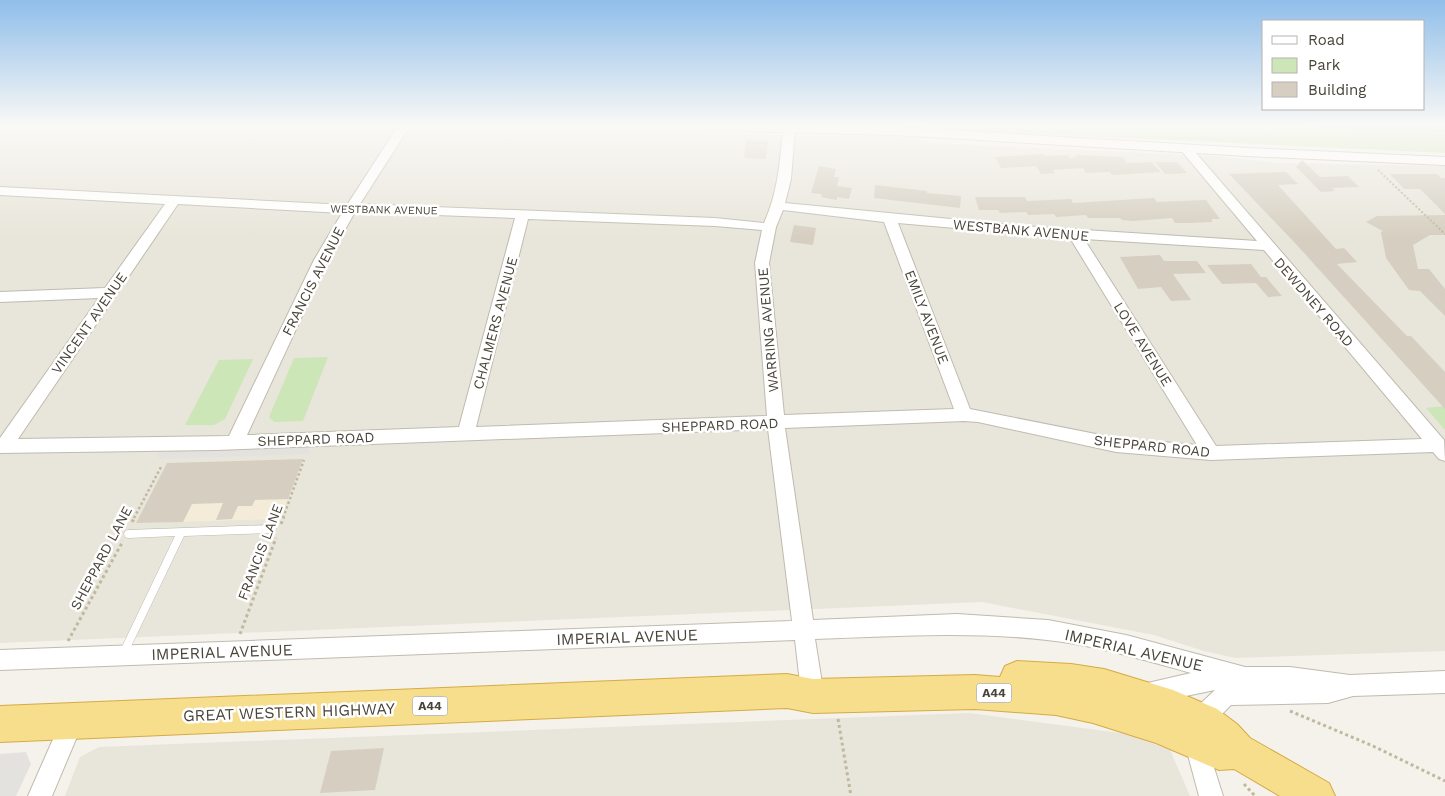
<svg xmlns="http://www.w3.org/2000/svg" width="1445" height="796" font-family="'Work Sans',sans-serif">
  <rect width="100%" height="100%" fill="#f5f2eb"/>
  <g fill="#e8e5da">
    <polygon points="0,126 523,126 763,135 908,137 930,143 1212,156 1279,163 1445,166 1445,651 1235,658 1204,651 1154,635 982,602 0,643"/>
    <polygon points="969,713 1128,734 1170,750 1190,796 65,796 80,757 99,747"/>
  </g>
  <polygon fill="#f4ebd8" points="301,464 280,519 136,523 164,469"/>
  <g fill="#cde6b7">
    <polygon points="874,126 1302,126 1445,129 1445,153"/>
    <polygon points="328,357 303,421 274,422 269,417 294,358"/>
    <polygon points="253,359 225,419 214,425 185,425 219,360"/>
    <polygon points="1445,406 1445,430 1426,408"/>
  </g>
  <g fill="#e4e2df">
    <polygon points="308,446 311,453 307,454 162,459 159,458 157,451"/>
    <polygon points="26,752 31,764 16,796 0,796 0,754"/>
  </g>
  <polygon fill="#accded" points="1268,126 1445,126 1445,132 1269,126"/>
  <g fill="#d6cfc1">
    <polygon points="746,140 768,141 766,159 744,158"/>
    <polygon points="1043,154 1044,156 1068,155 1071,159 1078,155 1123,157 1127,163 1152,162 1161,172 1112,175 1110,172 1086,173 1083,168 1053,170 1055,173 1041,174 1036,166 1001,168 995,157"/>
    <polygon points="1302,160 1320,177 1348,176 1359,187 1332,188 1335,191 1321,192 1296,167"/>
    <polygon points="1155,162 1177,162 1187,173 1165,174"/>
    <polygon points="819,166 836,169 834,177 839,177 837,186 852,188 849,199 837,197 837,200 821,197 822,194 811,193"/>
    <polygon points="1286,172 1298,184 1278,185 1336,249 1344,248 1357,262 1337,264 1407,336 1411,336 1445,372 1445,409 1295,243 1229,174"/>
    <polygon points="1390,174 1437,174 1441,178 1445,178 1445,214 1420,189 1404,189"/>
    <polygon points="875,185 927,191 927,193 961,196 960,208 874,198"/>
    <polygon points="975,197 1025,197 1027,201 1071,199 1073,203 1154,198 1157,202 1206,200 1220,219 1212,219 1212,222 1188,223 1175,223 1172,218 1133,221 1122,220 1120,218 1088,218 1086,215 1056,217 1054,214 1028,215 1026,212 1000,213 998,210 979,210"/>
    <polygon points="1445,215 1445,235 1430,235 1413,245 1418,269 1429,269 1445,289 1445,316 1420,291 1409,290 1386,258 1381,232 1383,231 1366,222 1377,216"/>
    <polygon points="794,225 816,228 813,245 790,242"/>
    <polygon points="1160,255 1164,261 1197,261 1206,273 1173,274 1191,300 1171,301 1161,287 1138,289 1120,257"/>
    <polygon points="1251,264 1261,277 1266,277 1282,296 1268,297 1256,283 1222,284 1207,265"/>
    <polygon points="303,459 288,499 255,500 252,506 238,506 232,519 216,520 223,503 192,504 183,522 136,523 167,463"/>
    <polygon points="384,748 375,790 320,793 331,751"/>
  </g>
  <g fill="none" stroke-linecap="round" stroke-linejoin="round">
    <g stroke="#c0bbae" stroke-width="1">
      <polygon id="service" points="272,525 275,526 276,529 275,532 272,533 184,536 126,657 123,659 120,657 118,654 120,651 175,536 128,538 125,537 124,534 125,531 128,530"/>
    </g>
    <g stroke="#c0bbae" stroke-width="2">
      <g id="minor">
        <path d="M398,126H410L360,204L715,218L764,223C778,192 780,162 783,129L790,126L795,129L791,179L785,203L1022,226L1257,241L1179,148L1181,145H1189L1444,440L1445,461L1439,459L1433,452L1211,460L1116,452L978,422L964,421L785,428L813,620L957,614L1048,620L1126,635L1245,667H1290L1350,675L1445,671V693L1353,696L1328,703L1231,705L1216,720L1212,730L1203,733L1223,796H1199L1184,740L1187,732L1196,729L1193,722L1199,705L1215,690L1147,704L1139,701L1136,693L1139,685L1191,673C1144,660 1095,645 1047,640C969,631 893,636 815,639L822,683L819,690L811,694L803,690L800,683L795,640L0,670V650L792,621L768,429L216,450L0,453V438L99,298L0,302V292L105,288L165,204L0,195V187L347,205ZM178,204L342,213L314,260L229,436L18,439ZM783,210L884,222L954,409L784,415L769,263L776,227ZM355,212L515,218L459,427L247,435L328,260ZM528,219L715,226L762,230L755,263L767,416L476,427ZM898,223L1070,238L1197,445L1116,438L970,409ZM1084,239L1264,250L1422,439L1216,446Z"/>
        <polygon points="73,709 81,712 84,720 52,796 28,796 65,712"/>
      </g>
    </g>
    <g stroke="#c0bbae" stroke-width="2">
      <polygon id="tertiary" points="700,126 895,127 1247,148 1445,157 1445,165 1247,156 895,135 707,130"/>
    </g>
    <g stroke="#d5ab45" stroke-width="2">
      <polygon id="trunk" points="1017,661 1071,664 1104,669 1173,690 1217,709 1237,724 1250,738 1329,783 1335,796 1280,796 1234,769 1219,770 1156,743 1093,723 1056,715 975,709 813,713 787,708 0,742 0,706 787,674 813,679 975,675 1000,677 1005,666"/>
    </g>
    <polyline stroke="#c1b8a0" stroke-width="2" stroke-dasharray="2 2" stroke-linecap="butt" points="1378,170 1445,234"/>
    <g stroke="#c1b8a0" stroke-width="2.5" stroke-dasharray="2.5 2.5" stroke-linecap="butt">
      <polyline points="134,518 161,467"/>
      <polyline points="283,518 304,460"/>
    </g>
    <g stroke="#c1b8a0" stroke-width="3" stroke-dasharray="3 3" stroke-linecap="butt">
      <polyline points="132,522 135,517"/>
      <polyline points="281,524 284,517"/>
      <polyline points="240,634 276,538"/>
      <polyline points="68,641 123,541"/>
      <polyline points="1290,711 1373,746 1445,781"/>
      <polyline points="838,719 851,796"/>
      <polyline points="1244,784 1255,796"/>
    </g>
    <use href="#service" fill="#fff" fill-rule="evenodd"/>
    <use href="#minor" fill="#fff" fill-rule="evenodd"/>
    <use href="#tertiary" fill="#fff" fill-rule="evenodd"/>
    <use href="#trunk" fill="#f6de8c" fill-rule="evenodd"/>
  </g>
  <linearGradient id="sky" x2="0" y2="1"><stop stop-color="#90beea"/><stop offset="0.53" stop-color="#faf9f6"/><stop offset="1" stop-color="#faf9f6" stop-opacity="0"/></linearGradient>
  <rect width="1445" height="237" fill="url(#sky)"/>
  <g text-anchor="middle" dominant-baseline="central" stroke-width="5" stroke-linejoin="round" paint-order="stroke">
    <g font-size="11" fill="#494439" stroke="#fff">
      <text transform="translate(384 210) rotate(1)">WESTBANK AVENUE</text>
    </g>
    <g fill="#fff" stroke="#807c74" stroke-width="1">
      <rect x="976.5" y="683.5" width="35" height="19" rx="4"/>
      <rect x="412.5" y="696.5" width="35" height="19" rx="4"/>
    </g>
    <g font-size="12" font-weight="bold" fill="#494439">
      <text x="994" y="693">A44</text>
      <text x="430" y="706">A44</text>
    </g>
    <g font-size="14" fill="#494439" stroke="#fff">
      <text transform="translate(1021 230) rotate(5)">WESTBANK AVENUE</text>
      <text transform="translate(313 281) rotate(-63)">FRANCIS AVENUE</text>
      <text transform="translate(1314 302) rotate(49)">DEWDNEY ROAD</text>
      <text transform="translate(927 317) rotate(69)">EMILY AVENUE</text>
      <text transform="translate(89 323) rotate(-55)">VINCENT AVENUE</text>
      <text transform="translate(495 323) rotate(-75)">CHALMERS AVENUE</text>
      <text transform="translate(768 330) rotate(-95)">WARRING AVENUE</text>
      <text transform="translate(1143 344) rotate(58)">LOVE AVENUE</text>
      <text transform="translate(720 425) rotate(-2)">SHEPPARD ROAD</text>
      <text transform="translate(316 439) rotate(-2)">SHEPPARD ROAD</text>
      <text transform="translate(1152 446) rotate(6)">SHEPPARD ROAD</text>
      <text transform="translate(260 552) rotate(-69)">FRANCIS LANE</text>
      <text transform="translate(101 558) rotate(-62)">SHEPPARD LANE</text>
    </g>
    <g font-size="16" fill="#494439" stroke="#fff">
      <text transform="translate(627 637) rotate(-2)">IMPERIAL AVENUE</text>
      <text transform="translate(1134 650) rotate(13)">IMPERIAL AVENUE</text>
      <text transform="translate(222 652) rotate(-2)">IMPERIAL AVENUE</text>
      <text transform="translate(289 712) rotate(-2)">GREAT WESTERN HIGHWAY</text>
    </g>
  </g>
  <rect x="1262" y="20" width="162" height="90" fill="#ffffff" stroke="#b6b4b0"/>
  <rect x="1272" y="36" width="25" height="8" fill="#ffffff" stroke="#b6b4b0"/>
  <text x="1308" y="45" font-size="15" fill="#494439">Road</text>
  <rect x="1272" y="58" width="25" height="15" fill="#cde6b7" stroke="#b6b4b0"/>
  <text x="1308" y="70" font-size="15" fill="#494439">Park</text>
  <rect x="1272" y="82" width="25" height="15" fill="#d6cfc1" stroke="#b6b4b0"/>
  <text x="1308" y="95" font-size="15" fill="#494439">Building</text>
</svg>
